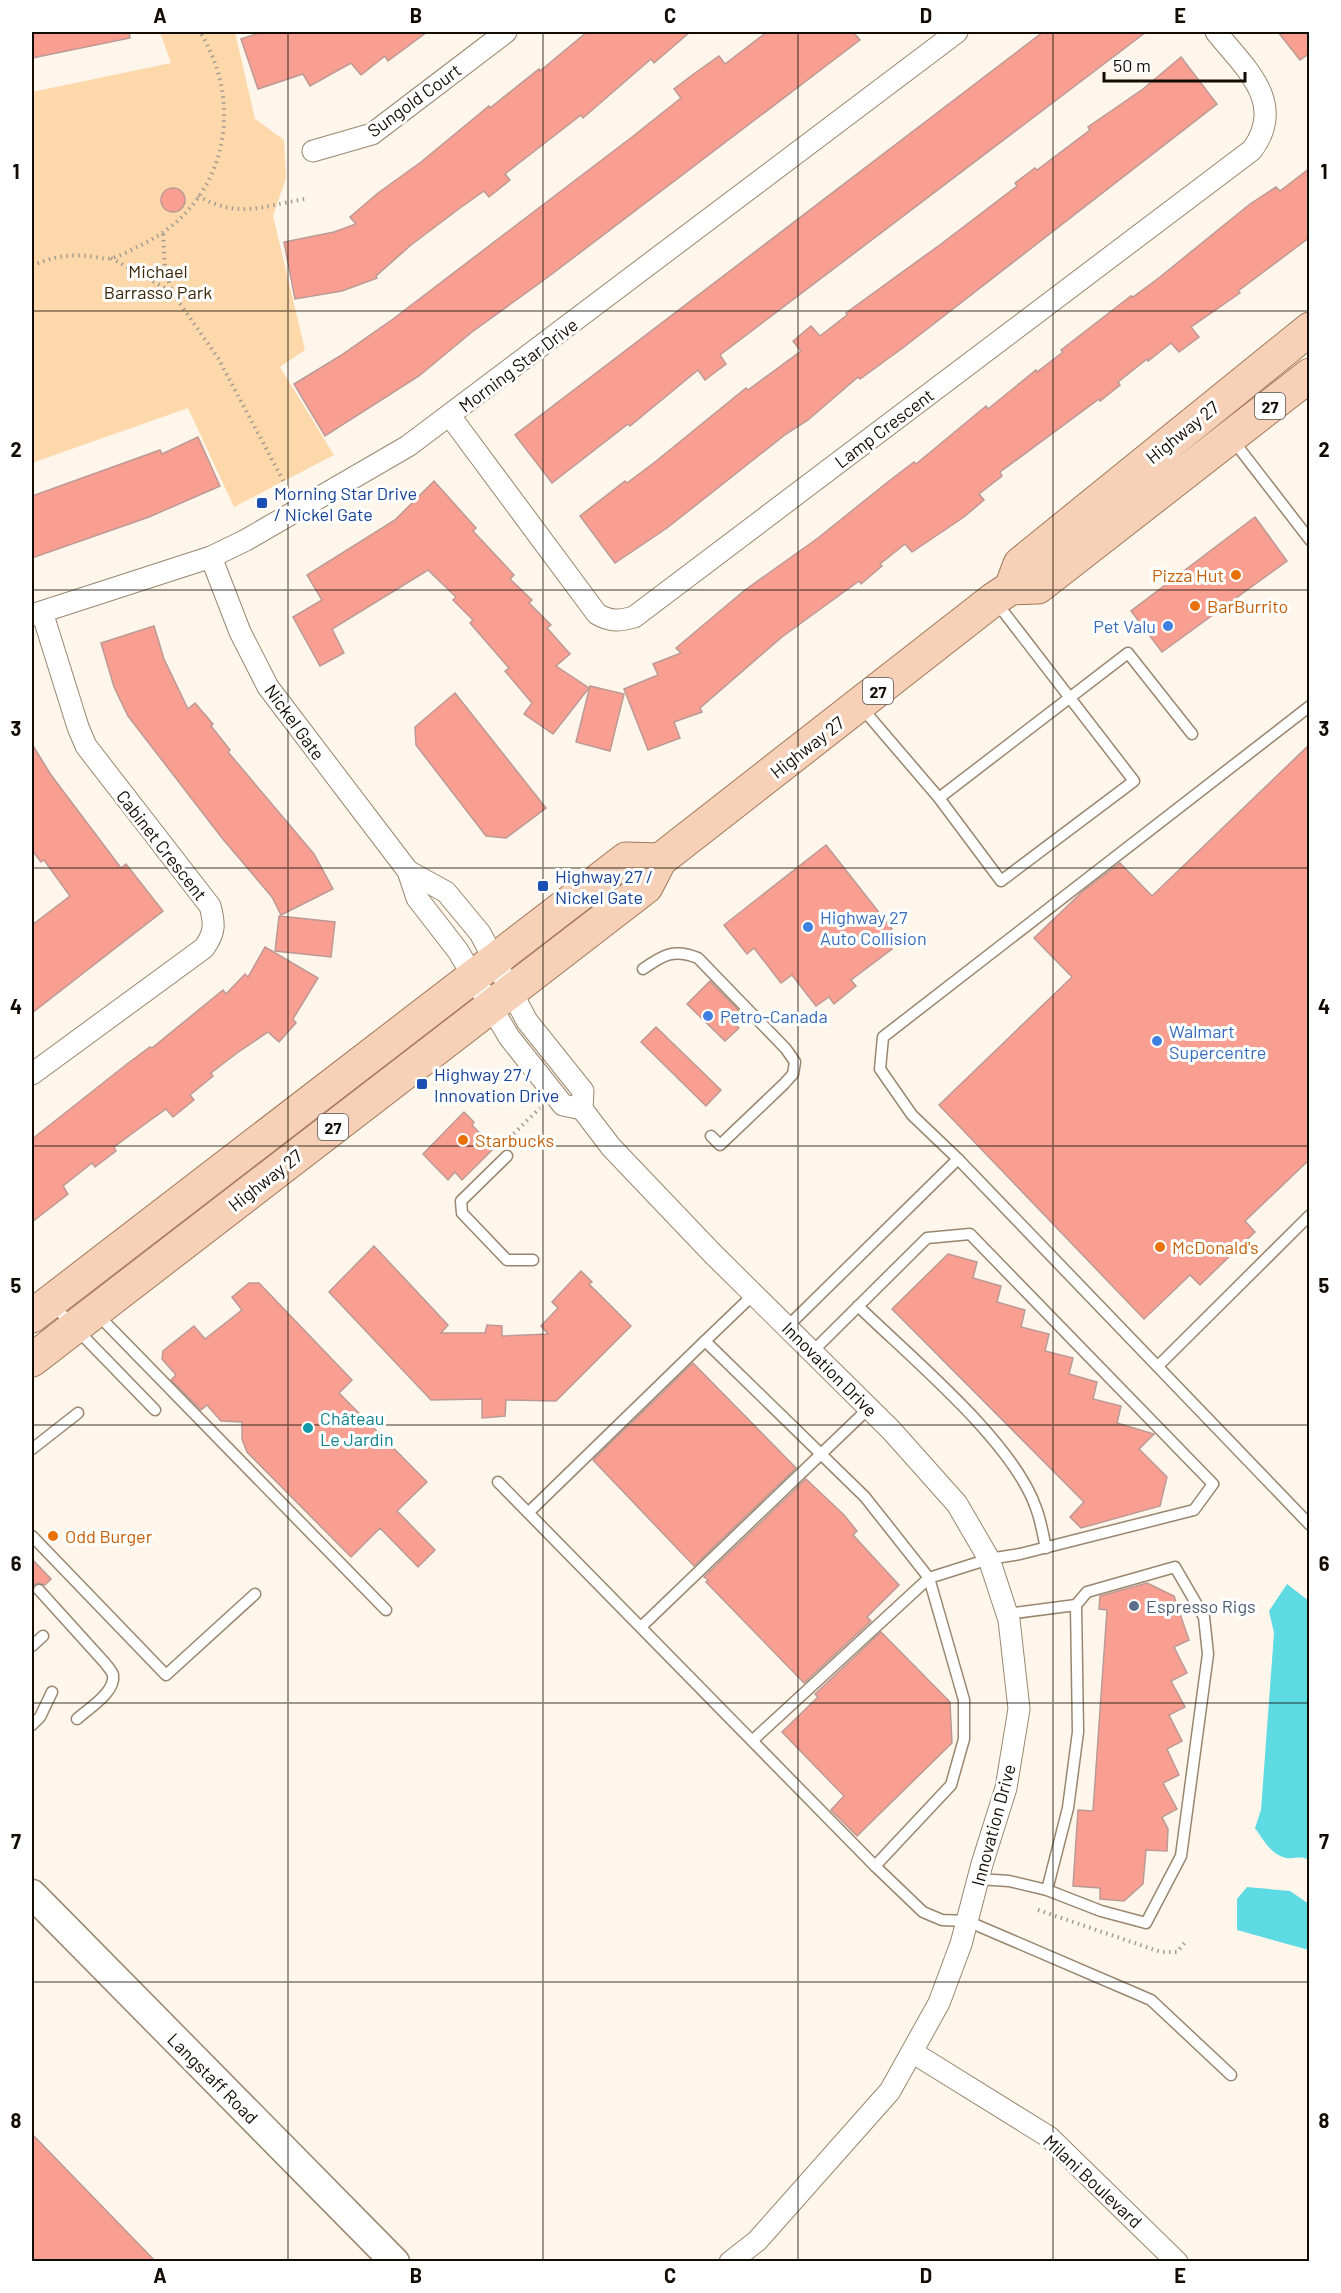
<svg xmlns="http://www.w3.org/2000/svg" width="1341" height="2293" font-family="Barlow,sans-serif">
  <rect width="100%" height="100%" fill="#fff6eb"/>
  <polygon fill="#fdd8ab" points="160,32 235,32 255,119 284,140 286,178 273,216 305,350 280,367 334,455 234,507 188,408 32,463 32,92 171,63"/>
  <g fill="#5ddae2">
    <path d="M1287,1584L1309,1601V1860C1300,1855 1296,1859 1286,1858C1271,1855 1263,1839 1255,1828L1261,1810L1274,1633L1269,1611Z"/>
    <polygon points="1247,1887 1290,1891 1309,1904 1309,1950 1237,1930 1237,1899"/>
  </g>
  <g fill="#f99f92" stroke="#bc9994" stroke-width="1.5">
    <polygon points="32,32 129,32 130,38 32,58"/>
    <polygon points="262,32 427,32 388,61 385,56 361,75 351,63 310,86 303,74 258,89 241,39"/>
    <polygon points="587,32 690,32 654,63 651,59 583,118 581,115 505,174 510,180 489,197 484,191 460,208 411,245 376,276 377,278 342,291 295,299 284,242 334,232 356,224 350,217 378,193 421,162 489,106 490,108 539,69 540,71"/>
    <polygon points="767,32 853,32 860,40 548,277 472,332 419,376 325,436 294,384 340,356 393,319 632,137 681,98 674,89 695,73 719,56 725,64"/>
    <polygon points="1043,32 1146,32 720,355 726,364 705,380 698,370 630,426 628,424 552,483 515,435"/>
    <polygon points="1278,32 1310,32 1310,53 1300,60"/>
    <polygon points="1181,57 1217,104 904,347 860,379 858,377 808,420 786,434 667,528 615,563 580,516 625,481 627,483 655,462 746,388 748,390 801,351 793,341 811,326 820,336 847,315 846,313 941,244 1017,186 1015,183 1035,168 1037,170 1090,130 1088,127 1143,89"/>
    <polygon points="1310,168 1310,237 1238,291 1240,293 1191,327 1199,337 1179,352 1171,343 1148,361 1147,359 1118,382 1120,385 1100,401 1099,399 1000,472 1002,476 979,494 984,500 964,517 912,552 905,544 880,564 882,566 861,584 859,581 782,637 700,708 702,712 674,722 680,738 648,750 624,689 658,675 653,664 681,653 676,648 745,590 818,538 889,481 914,462 916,464 986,406 988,409 1036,370 1037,372 1063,352 1061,350 1131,296 1133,297 1160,277 1250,204 1276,187 1280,191"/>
    <circle cx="173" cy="200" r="12"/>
    <polygon points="198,437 220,486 149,517 32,558 32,496 160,450 162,454"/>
    <polygon points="434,481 476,528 473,531 514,575 510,579 532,600 529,603 551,625 547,628 570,654 556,666 589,688 553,734 524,714 532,703 505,671 509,668 470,623 473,620 453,600 456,597 428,570 332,629 344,653 320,666 293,617 322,600 307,575 395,520"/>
    <polygon points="1255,517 1287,561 1162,652 1131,611"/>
    <polygon points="154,626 164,659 188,709 195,703 213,724 211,726 230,750 228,752 314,854 333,889 281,915 272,897 222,838 128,716 114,687 101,643"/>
    <polygon points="590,686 624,694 610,751 576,742"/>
    <polygon points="455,693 546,808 506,838 486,836 416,745 415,727"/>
    <polygon points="32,744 51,775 121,868 126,864 163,911 32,1013 32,925 70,896 44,860 41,862 32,850"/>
    <polygon points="1310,744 1310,1159 1245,1221 1255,1232 1235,1251 1200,1285 1190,1275 1144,1319 939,1105 1072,977 1034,938 1083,891 1120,863 1152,896"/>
    <polygon points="826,845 892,929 883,937 892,949 851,980 856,986 834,1004 829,997 816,1006 792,975 781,983 754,948 747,954 724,925"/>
    <polygon points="279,916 335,922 331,957 275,951"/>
    <polygon points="265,947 318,978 293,1019 296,1023 279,1042 268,1032 237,1053 211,1073 213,1076 190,1095 194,1100 173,1117 166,1109 141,1127 114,1147 116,1151 95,1167 92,1163 63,1186 68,1194 32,1222 32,1139 127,1064 150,1047 152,1048 223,990 226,994 245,974 248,977"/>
    <polygon points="710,981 743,1015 734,1023 739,1028 725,1041 687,1004"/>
    <polygon points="656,1027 721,1090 706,1106 641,1042"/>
    <polygon points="464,1112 474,1122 472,1125 494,1148 462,1180 455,1172 448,1180 423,1154"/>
    <polygon points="374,1246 448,1325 441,1333 485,1333 487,1325 502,1326 502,1336 548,1334 541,1326 558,1308 552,1302 581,1271 592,1282 589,1284 631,1326 556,1401 506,1400 505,1416 482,1418 482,1399 431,1400 329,1292"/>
    <polygon points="948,1254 977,1262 973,1278 1001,1286 997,1302 1025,1310 1021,1327 1049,1334 1045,1351 1073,1358 1069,1374 1097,1382 1093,1399 1121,1406 1117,1423 1154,1434 1139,1449 1167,1477 1160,1506 1081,1528 1070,1517 1084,1502 892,1309"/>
    <polygon points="249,1283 259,1283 352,1380 339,1393 427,1482 397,1511 435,1550 418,1567 380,1528 351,1557 247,1452 242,1439 242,1422 221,1421 207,1405 201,1410 171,1380 176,1375 162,1359 163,1351 194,1326 205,1339 242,1310 232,1297"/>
    <polygon points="693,1363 796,1468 694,1566 593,1460"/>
    <polygon points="806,1479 844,1515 857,1531 853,1535 899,1585 867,1617 871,1621 804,1683 706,1582 708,1580 704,1577"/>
    <polygon points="32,1559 51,1579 45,1585 38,1583 34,1585 32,1597"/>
    <polygon points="1147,1583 1174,1596 1189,1640 1174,1647 1187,1673 1171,1681 1185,1707 1169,1715 1182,1741 1167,1749 1179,1775 1163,1783 1177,1809 1162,1817 1168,1829 1167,1851 1146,1850 1143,1884 1124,1901 1100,1899 1100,1888 1073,1886 1078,1810 1093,1811 1107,1610 1099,1609 1100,1596"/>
    <polygon points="881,1632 950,1702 952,1743 857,1836 831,1810 844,1796 782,1732 818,1697 815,1694"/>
    <polygon points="32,2134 156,2262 32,2262"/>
  </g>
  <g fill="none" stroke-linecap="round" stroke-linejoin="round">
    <g stroke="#9a866e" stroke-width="13">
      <g id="service">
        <polyline points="1232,439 1310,540"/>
        <polyline points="996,602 1134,781 1001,881 939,798 1128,653 1192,734"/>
        <polyline points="1310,706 883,1037 880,1069 912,1115 958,1159 1310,1525"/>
        <polyline points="862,708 939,798"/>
        <path d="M643,969C663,955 674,948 698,958L786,1049L795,1062L793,1074L784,1084L720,1145L711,1136"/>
        <polyline points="507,1156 461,1201 462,1213 507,1260 533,1260"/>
        <polyline points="754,1294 705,1341 865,1497 929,1578 964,1700 964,1739 951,1785 875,1866"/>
        <polyline points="53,1305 155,1410"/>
        <path d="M858,1306C910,1357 1013,1441 1036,1508C1041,1521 1043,1535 1046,1548"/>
        <polyline points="97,1314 386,1610"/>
        <polyline points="787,1327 958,1159"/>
        <polyline points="1158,1366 1310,1215"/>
        <polyline points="32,1449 78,1413"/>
        <polyline points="498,1482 875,1866 923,1912 942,1920 967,1921 1151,2000 1231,2075"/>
        <polyline points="529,1512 705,1341"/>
        <polyline points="32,1536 166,1675 255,1594"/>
        <path d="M39,1590L105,1663C107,1666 112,1671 113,1675C116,1692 88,1709 77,1719"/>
        <polyline points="642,1626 869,1408"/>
        <polyline points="32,1646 43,1636"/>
        <polyline points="32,1725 40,1717 52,1692"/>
        <polyline points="753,1740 929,1578 989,1559 1020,1554 1194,1510 1213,1484 970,1234 927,1238 812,1352"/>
        <polyline points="978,1879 1009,1881 1047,1890 1068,1808 1078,1732 1076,1605 1007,1614"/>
        <polyline points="1047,1890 1101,1911 1146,1923 1181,1856 1208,1654 1204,1617 1175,1567 1087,1592 1076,1605"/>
      </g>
    </g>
    <g stroke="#9a866e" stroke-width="23">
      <g id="minor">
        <polyline points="313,151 372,134 506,32"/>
        <path d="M450,416L597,614C611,622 619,621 634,617L1252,150C1287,103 1245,68 1216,32"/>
        <polyline points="211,557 240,632 268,687 408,871 417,898 458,951 509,1037 563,1105 582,1109"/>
        <polyline points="32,615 211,557 246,540 408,446 957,32"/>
        <polyline points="408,871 446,892 480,933 527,1021 583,1091 582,1109 611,1147 713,1254 891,1430 957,1504 989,1559 1009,1620 1019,1709 1006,1788 982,1864 961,1944 939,2003 890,2091 757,2241 730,2262"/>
        <path d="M32,1074L204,948C215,933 215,924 210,906L86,746L78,727L42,612"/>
        <polyline points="912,2052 1049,2137 1177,2262"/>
      </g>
    </g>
    <g stroke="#9a866e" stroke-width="31">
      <polyline id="secondary" points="32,1894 395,2262"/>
    </g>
    <g stroke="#a3785a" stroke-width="35">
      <g id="primary">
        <polyline points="1011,588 1020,564 1310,329"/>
        <polyline points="32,1316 626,859 660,860"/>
        <polyline points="32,1360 646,887 660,860 994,599 1011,588 1038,587 1310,375"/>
      </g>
    </g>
    <g stroke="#a49c92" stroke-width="4" stroke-dasharray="1.5 4.5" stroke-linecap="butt">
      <path d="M198,196C239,219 263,206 305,199"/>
      <polyline points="163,234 165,270 172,292"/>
      <polyline points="111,258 172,292 218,358 285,484"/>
      <path d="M32,266C50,257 69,254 89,256C96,257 105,260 112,258C121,256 132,249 141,245C224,206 247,108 200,32"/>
      <polyline points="505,1142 540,1108"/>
      <polyline points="1038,1910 1161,1952 1177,1952 1187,1940"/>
    </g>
    <use href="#service" stroke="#fff" stroke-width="10"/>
    <use href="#minor" stroke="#fff" stroke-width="21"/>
    <use href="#secondary" stroke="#fff" stroke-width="28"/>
    <use href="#primary" stroke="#f6d1b8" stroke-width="33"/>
  </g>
  <path fill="none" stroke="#130c04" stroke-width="1.5" stroke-opacity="0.55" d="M288,32V2262M543,32V2262M798,32V2262M1053,32V2262M32,311H1310M32,590H1310M32,868H1310M32,1146H1310M32,1425H1310M32,1703H1310M32,1982H1310"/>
  <g fill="#1a4fb4" stroke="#fff" stroke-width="2">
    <rect x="256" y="497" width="12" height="12" rx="3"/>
    <rect x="537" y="880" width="12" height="12" rx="3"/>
    <rect x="416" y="1078" width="12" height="12" rx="3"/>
  </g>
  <g fill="#e8710a" stroke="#fff" stroke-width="2">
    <circle cx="1236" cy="575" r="6"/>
    <circle cx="1195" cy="606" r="6"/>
    <circle cx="463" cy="1140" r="6"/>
    <circle cx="1160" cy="1247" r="6"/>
    <circle cx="53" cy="1536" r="6"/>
  </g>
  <g fill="#3f7fe0" stroke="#fff" stroke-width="2">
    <circle cx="1168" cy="626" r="6"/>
    <circle cx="808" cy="927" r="6"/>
    <circle cx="708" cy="1016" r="6"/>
    <circle cx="1157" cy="1041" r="6"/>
  </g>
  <circle fill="#0f9aa8" stroke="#fff" stroke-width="2" cx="308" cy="1428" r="6"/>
  <circle fill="#5c6f8a" stroke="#fff" stroke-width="2" cx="1134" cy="1606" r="6"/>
  <g text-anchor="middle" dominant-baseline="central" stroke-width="6" stroke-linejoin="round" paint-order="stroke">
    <g fill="#fff" stroke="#5a554f" stroke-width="1.5">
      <rect x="1255" y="393" width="30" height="26" rx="4.5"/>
      <rect x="863" y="678" width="30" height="26" rx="4.5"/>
      <rect x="318" y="1114" width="30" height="26" rx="4.5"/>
    </g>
    <g font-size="16" font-weight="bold" fill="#130c04">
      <text x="1270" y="406">27</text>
      <text x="878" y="691">27</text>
      <text x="333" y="1127">27</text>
    </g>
    <g font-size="18" fill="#130c04" stroke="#fff">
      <text transform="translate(414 100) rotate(-36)">Sungold Court</text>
      <text transform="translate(518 365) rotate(-37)">Morning Star Drive</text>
      <text transform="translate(884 428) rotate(-37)">Lamp Crescent</text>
      <text transform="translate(1182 432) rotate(-39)">Highway 27</text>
      <text transform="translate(295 722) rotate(54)">Nickel Gate</text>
      <text transform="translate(807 747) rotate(-38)">Highway 27</text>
      <text transform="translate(162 845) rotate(52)">Cabinet Crescent</text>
      <text transform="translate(265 1180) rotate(-38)">Highway 27</text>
      <text transform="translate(830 1369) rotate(45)">Innovation Drive</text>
      <text transform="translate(993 1825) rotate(-75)">Innovation Drive</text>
      <text transform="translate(213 2078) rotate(45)">Langstaff Road</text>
      <text transform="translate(1093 2181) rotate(43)">Milani Boulevard</text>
    </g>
    <g font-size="18" fill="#3c2606" stroke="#fff">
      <text x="158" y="271">Michael<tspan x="158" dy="21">Barrasso Park</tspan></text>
    </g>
    <g font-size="18" fill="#164399" stroke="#fff" text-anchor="start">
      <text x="274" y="493">Morning Star Drive<tspan x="274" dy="21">/ Nickel Gate</tspan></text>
      <text x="555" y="876">Highway 27 /<tspan x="555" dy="21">Nickel Gate</tspan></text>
      <text x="434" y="1074">Highway 27 /<tspan x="434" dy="21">Innovation Drive</tspan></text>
    </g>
    <g font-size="18" fill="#c56008" stroke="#fff" text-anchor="start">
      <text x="1224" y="575" text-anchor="end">Pizza Hut</text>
      <text x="1207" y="606">BarBurrito</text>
      <text x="475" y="1140">Starbucks</text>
      <text x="1172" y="1247">McDonald's</text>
      <text x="65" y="1536">Odd Burger</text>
    </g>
    <g font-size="18" fill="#366cbe" stroke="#fff" text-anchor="start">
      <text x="1156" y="626" text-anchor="end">Pet Valu</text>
      <text x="820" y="917">Highway 27<tspan x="820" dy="21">Auto Collision</tspan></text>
      <text x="720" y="1016">Petro-Canada</text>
      <text x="1169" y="1031">Walmart<tspan x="1169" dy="21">Supercentre</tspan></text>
    </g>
    <g font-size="18" fill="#0d838f" stroke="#fff" text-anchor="start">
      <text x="320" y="1418">Château<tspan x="320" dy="21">Le Jardin</tspan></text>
    </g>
    <g font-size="18" fill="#4e5e75" stroke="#fff" text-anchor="start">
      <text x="1146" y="1606">Espresso Rigs</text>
    </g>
  </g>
  <rect width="1341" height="2293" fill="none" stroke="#ffffff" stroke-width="66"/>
  <path d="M1104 72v9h141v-9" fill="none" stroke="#130c04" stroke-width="3"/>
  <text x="1113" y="72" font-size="18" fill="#130c04" stroke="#ffffff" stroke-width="4.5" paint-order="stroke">50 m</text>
  <rect x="33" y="33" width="1275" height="2227" fill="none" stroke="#130c04" stroke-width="2"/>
  <g font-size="20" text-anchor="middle" font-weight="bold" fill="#130c04">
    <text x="160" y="23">A</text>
    <text x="416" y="23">B</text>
    <text x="670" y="23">C</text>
    <text x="926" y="23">D</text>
    <text x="1180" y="23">E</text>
    <text x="16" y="179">1</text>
    <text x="1324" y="179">1</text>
    <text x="16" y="457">2</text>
    <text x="1324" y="457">2</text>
    <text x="16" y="736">3</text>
    <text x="1324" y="736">3</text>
    <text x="16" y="1014">4</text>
    <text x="1324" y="1014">4</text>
    <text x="16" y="1293">5</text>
    <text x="1324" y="1293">5</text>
    <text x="16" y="1571">6</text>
    <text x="1324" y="1571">6</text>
    <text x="16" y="1849">7</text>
    <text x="1324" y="1849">7</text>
    <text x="16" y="2128">8</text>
    <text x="1324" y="2128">8</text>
    <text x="160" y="2283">A</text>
    <text x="416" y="2283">B</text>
    <text x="670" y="2283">C</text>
    <text x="926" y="2283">D</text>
    <text x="1180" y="2283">E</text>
  </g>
</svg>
